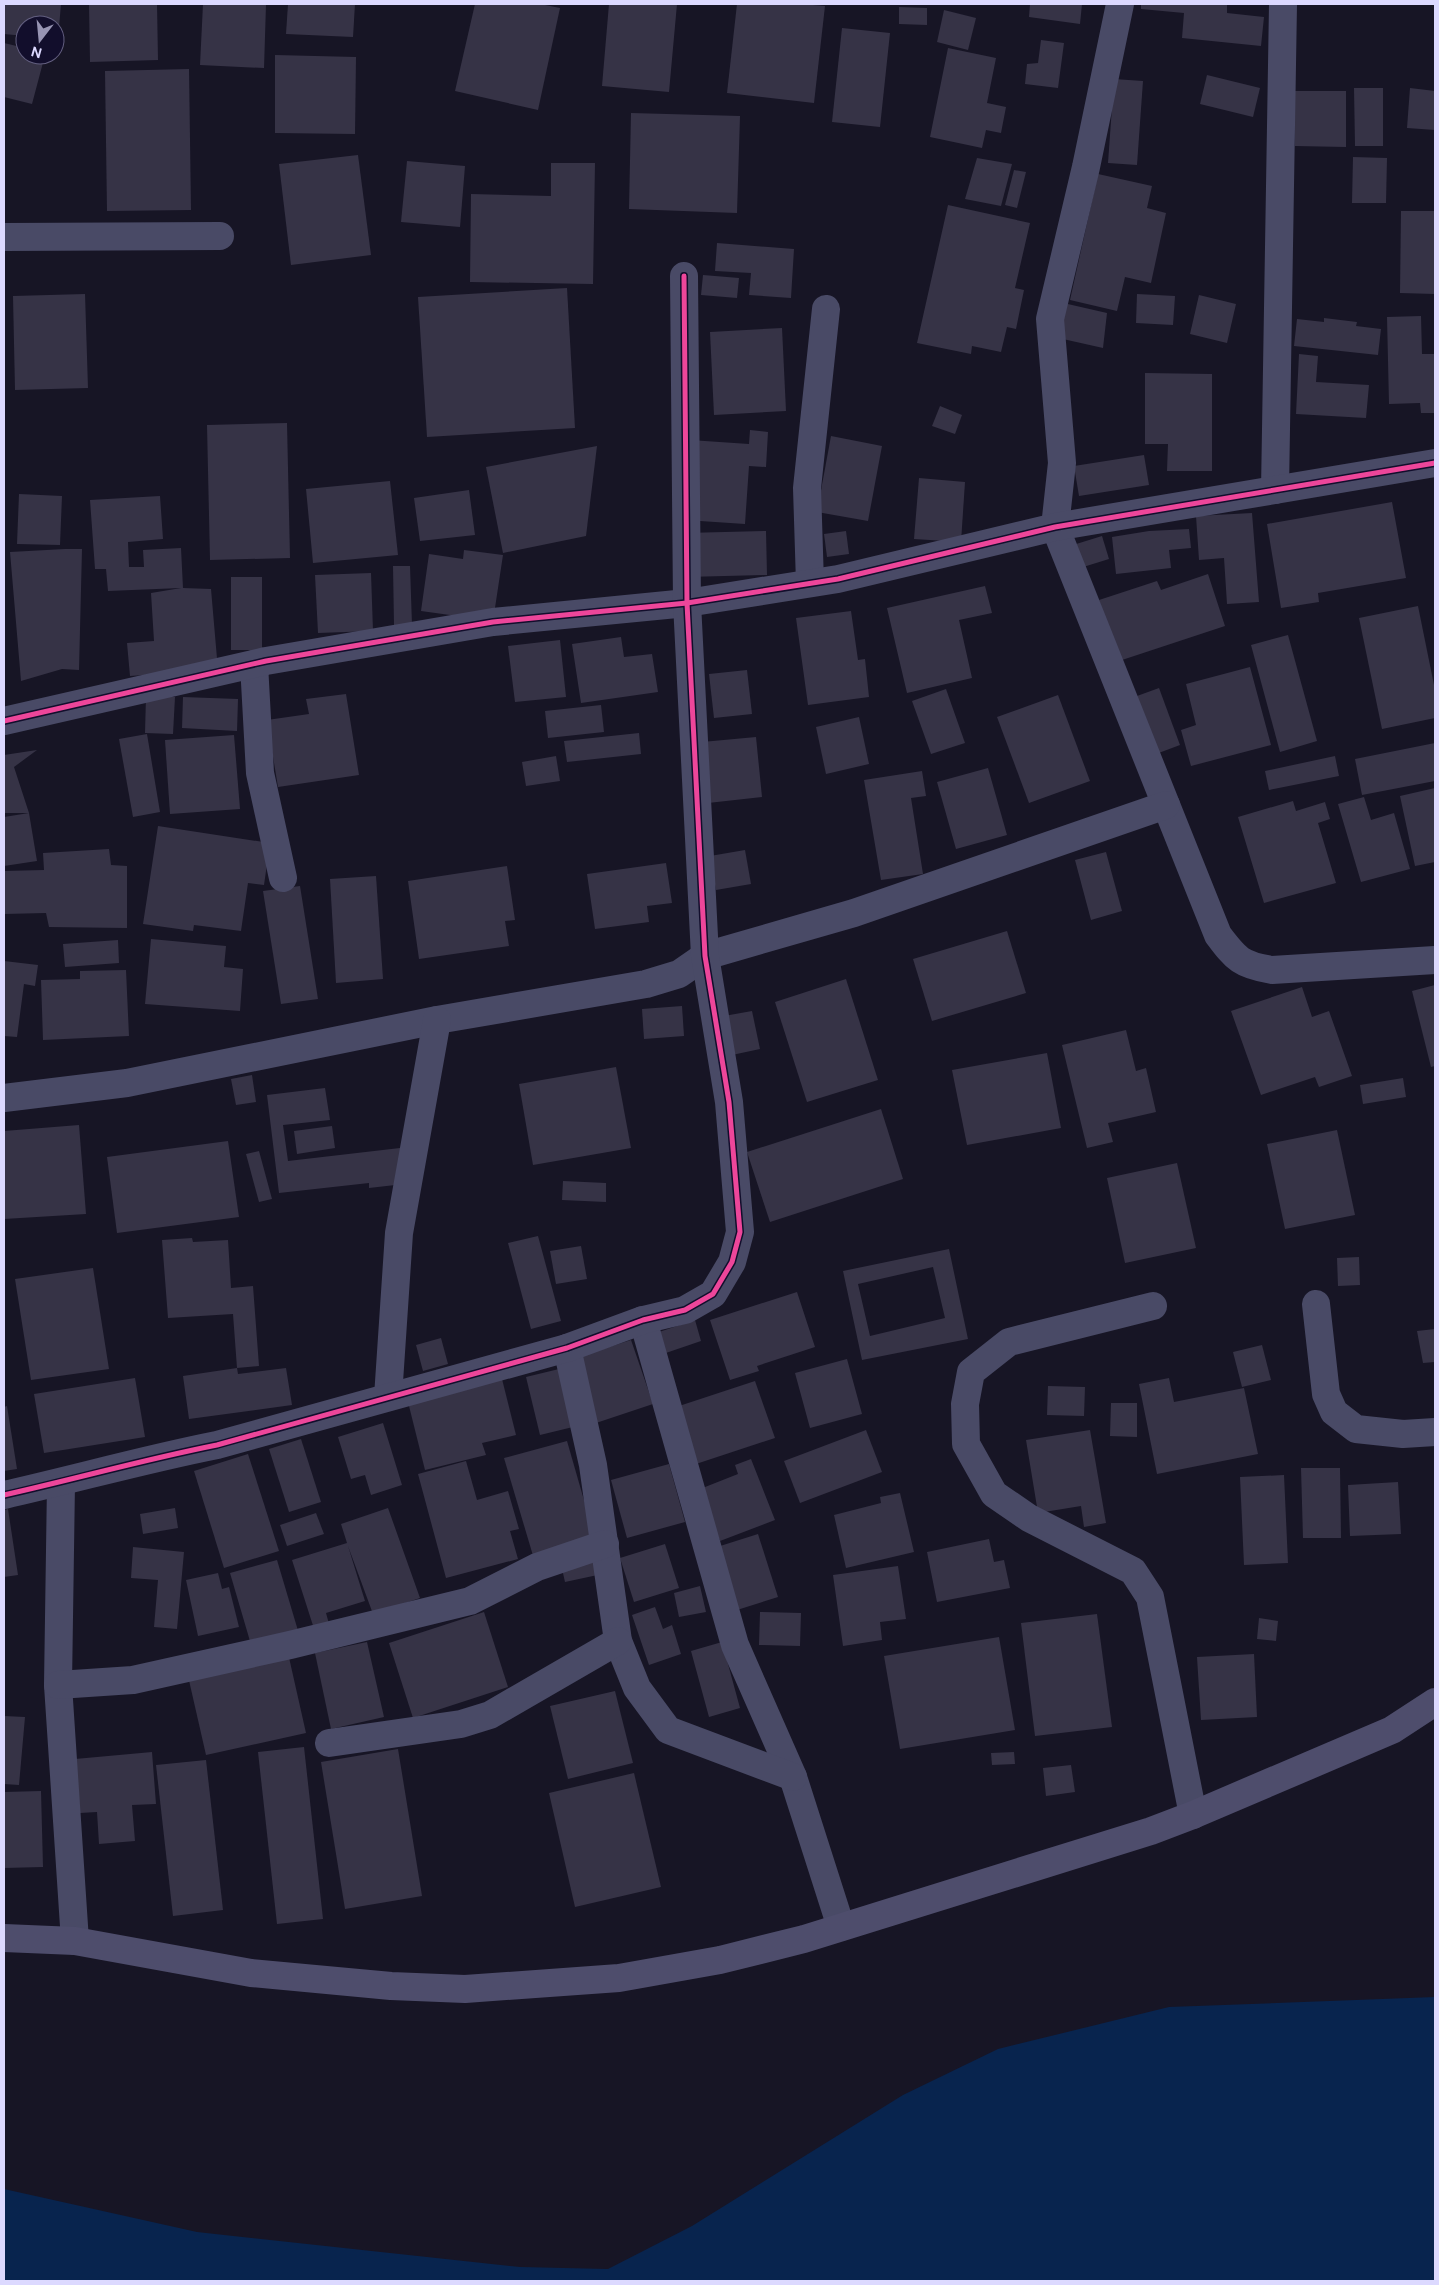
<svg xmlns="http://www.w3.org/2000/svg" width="1439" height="2285" font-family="'DM Sans',sans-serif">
  <rect width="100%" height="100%" fill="#171525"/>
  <polygon fill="#08244e" points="1435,1997 1435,2281 4,2281 4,2189 197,2232 520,2267 608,2269 692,2226 903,2095 998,2049 1169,2007"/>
  <g fill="#363346" fill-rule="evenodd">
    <polygon points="4,4 61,4 58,39 55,39 55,25 25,25 25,36 4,34"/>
    <polygon points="89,4 157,4 158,60 90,62"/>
    <polygon points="203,4 266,4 264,68 200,65"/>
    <polygon points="288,4 355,4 353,37 286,34"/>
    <polygon points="475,4 540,4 560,8 538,110 455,91"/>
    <polygon points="609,4 677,4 669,92 602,86"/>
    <polygon points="737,4 801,4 825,6 814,103 727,93"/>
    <polygon points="1030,4 1082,4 1080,24 1029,17"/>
    <polygon points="1141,4 1227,4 1227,13 1264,17 1261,46 1182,38 1184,13 1141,9"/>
    <polygon points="899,7 927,8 927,25 899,24"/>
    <polygon points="944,10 976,18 968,50 937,42"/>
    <polygon points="842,28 890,33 880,127 832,122"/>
    <polygon points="1041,40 1064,43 1058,88 1025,84 1027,64 1038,63"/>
    <polygon points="4,43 25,48 25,55 45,55 32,104 4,97"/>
    <polygon points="948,48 996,58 987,103 1006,107 1001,133 986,130 982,148 930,137"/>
    <polygon points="275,55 356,57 355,134 275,133"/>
    <polygon points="189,69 191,210 107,211 105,71"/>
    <polygon points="1207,75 1260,88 1253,117 1200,104"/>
    <polygon points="1114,79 1143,81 1137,165 1108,163"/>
    <polygon points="1354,88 1383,88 1383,146 1355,146"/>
    <polygon points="1410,88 1435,91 1435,130 1407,128"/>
    <polygon points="1294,91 1346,91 1346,147 1295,146"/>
    <polygon points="631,113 740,116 737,213 629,209"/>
    <polygon points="358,155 371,255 291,265 279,164"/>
    <polygon points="1353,157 1387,158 1386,203 1352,203"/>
    <polygon points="977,158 1012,164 1001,206 965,199"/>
    <polygon points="407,161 465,166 460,227 401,222"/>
    <polygon points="551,163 595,163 593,284 470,282 471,194 551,196"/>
    <polygon points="1014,170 1026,172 1017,208 1005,205"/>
    <polygon points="1098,174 1152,186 1147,208 1166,213 1151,283 1125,277 1117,311 1070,300"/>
    <polygon points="948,205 1030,223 1015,288 1024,290 1016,329 1007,327 1001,352 972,346 971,354 917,343"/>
    <polygon points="1401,211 1435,211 1435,294 1400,293"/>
    <polygon points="717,243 794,249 791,298 749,295 751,273 715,271"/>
    <polygon points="703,275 739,278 737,298 701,295"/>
    <polygon points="567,288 575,428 427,437 418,297"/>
    <polygon points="85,294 88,388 15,390 13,296"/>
    <polygon points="1137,294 1175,296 1173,325 1136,323"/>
    <polygon points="1199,295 1236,304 1227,343 1190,334"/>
    <polygon points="1059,302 1107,313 1103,348 1054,337"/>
    <polygon points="1421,316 1422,354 1435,354 1435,413 1421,413 1420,403 1389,404 1387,317"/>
    <polygon points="1324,318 1357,322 1356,326 1381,329 1378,355 1294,346 1297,319 1324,322"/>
    <polygon points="782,328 786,411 714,415 710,332"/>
    <polygon points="1299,354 1318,356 1316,382 1369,385 1366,418 1296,414"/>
    <polygon points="1145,373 1212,374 1212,471 1167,471 1168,444 1145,444"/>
    <polygon points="940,406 962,415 955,434 932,426"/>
    <polygon points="287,423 290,558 210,560 207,425"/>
    <polygon points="750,430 768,432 766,467 749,466 745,524 685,520 690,440 749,444"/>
    <polygon points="831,436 882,446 868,521 817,512"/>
    <polygon points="597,446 586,536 503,553 486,467"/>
    <polygon points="1144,455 1149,485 1079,496 1074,466"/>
    <polygon points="919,478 965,482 961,542 914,539"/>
    <polygon points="390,481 398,555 313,563 306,489"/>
    <polygon points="469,490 475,535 420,541 414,498"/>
    <polygon points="19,494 62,496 60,545 17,544"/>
    <polygon points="160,496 163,539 128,542 129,567 144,567 143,550 181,548 183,588 211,589 218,670 130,676 127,643 154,641 151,593 181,588 108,591 106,569 95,569 90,500"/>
    <polygon points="1392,502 1406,578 1318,593 1319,602 1281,608 1267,524"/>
    <polygon points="1252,513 1259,602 1227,604 1224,558 1199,560 1196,516"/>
    <polygon points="1189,529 1191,548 1169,550 1171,568 1116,574 1112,537 1149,531"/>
    <polygon points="766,531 767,575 686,577 685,533"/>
    <polygon points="846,531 849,554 827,557 824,534"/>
    <polygon points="1102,536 1109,559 1080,568 1073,545"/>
    <polygon points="65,549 82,549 79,670 62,669 21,681 10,552"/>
    <polygon points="464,550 503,555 493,621 421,611 429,554 463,559"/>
    <polygon points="393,566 410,566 412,625 394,625"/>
    <polygon points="371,573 373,631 318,633 315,575"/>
    <polygon points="1208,574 1225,626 1119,661 1099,600 1157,581 1161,590"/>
    <rect x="231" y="577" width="31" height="73"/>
    <polygon points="985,586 992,613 959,620 972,678 907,693 887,608"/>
    <polygon points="1418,606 1435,690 1435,718 1382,729 1359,618"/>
    <polygon points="851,611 858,660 865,659 869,697 808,705 796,618"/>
    <polygon points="1288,635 1317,741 1280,752 1251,645"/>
    <polygon points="621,637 624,657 652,654 658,692 581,703 572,644"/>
    <polygon points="560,640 566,697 515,702 508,646"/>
    <polygon points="1250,667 1271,745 1191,766 1181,730 1196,725 1186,684"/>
    <polygon points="747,670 752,714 714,718 709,674"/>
    <polygon points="1159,688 1180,745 1148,757 1126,700"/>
    <polygon points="946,689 965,743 931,754 912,701"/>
    <polygon points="346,694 359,775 278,787 267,720 309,714 306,699"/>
    <polygon points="1058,695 1090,781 1029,803 997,717"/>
    <polygon points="146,696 175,697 173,734 145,733"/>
    <polygon points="183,697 238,699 237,731 182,728"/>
    <polygon points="601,705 604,732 548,738 545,711"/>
    <polygon points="859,717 869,764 826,774 816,727"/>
    <polygon points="639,733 641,754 567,762 564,741"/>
    <polygon points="147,734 160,812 133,817 119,739"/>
    <polygon points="234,735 240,809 170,814 165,740"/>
    <polygon points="756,737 762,797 708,803 702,742"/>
    <polygon points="1435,743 1435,781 1362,795 1355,759"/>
    <polygon points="37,750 14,767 29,813 4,813 4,755"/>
    <polygon points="556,756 560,781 526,786 522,762"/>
    <polygon points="1335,756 1339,776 1269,790 1265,771"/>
    <polygon points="988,768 1007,835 956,849 937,782"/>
    <polygon points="922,771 926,796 911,798 923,874 881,880 864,780"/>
    <polygon points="1435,788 1435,862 1415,866 1400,796"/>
    <polygon points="1364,797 1371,820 1394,813 1410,869 1361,882 1338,804"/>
    <polygon points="1293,801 1296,811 1325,802 1330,819 1318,823 1336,883 1264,903 1238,817"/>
    <polygon points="29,813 37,861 4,866 4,817"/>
    <polygon points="158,826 270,843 264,885 248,883 241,931 194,925 193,931 143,924"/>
    <polygon points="109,849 111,865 127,866 127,928 49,927 46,913 4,914 4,871 44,870 43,853"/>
    <polygon points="745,850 751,884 716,890 710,856"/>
    <polygon points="1106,852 1122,911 1091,920 1075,860"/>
    <polygon points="666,863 672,903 647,906 649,922 595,929 587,874"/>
    <polygon points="507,866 515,920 505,921 509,946 419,959 408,881"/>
    <polygon points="376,876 383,979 336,983 330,879"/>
    <polygon points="300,886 318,999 281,1004 263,891"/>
    <polygon points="1007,931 1026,993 932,1021 913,959"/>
    <polygon points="151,939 226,946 224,967 243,969 240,1011 145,1004"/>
    <polygon points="118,940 119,963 65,967 63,944"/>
    <polygon points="4,961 38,965 35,986 24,984 17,1037 4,1036"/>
    <polygon points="126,970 129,1036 43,1040 41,980 80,979 80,971"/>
    <polygon points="846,979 878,1080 807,1102 775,1002"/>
    <polygon points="1435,985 1435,1066 1431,1067 1412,991"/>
    <polygon points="1302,987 1312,1017 1329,1011 1352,1076 1319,1087 1315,1077 1261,1095 1231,1011"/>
    <polygon points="682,1006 684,1036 644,1039 642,1009"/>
    <polygon points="752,1011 760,1049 732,1055 724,1016"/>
    <polygon points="1126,1030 1136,1071 1146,1068 1156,1112 1108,1123 1113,1142 1087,1148 1062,1045"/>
    <polygon points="1047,1053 1061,1128 967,1145 952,1070"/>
    <polygon points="616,1067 631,1148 533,1165 519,1084"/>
    <polygon points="252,1075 256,1102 236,1105 231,1079"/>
    <polygon points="1403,1078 1406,1097 1363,1104 1360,1085"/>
    <polygon points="325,1088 330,1120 283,1125 288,1161 400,1148 404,1184 369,1188 369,1183 279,1193 267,1095"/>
    <polygon points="881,1109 903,1179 770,1222 747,1152"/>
    <polygon points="79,1125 86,1214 4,1219 4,1131"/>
    <polygon points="332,1126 335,1148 297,1154 294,1131"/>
    <polygon points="1337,1130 1355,1215 1285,1229 1267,1144"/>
    <polygon points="228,1141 239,1217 117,1233 107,1157"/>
    <polygon points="259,1151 272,1199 259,1202 246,1154"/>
    <polygon points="1177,1163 1196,1248 1125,1263 1107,1178"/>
    <polygon points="563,1181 606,1183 606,1202 562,1200"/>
    <polygon points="538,1236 561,1321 531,1329 508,1243"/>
    <polygon points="192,1238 193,1242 228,1240 231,1288 253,1286 259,1366 237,1368 233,1314 168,1318 162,1240"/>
    <polygon points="581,1246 587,1279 556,1284 550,1251"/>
    <path d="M949,1249L968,1339L862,1360L843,1271ZM933,1267L945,1318L870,1336L858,1284Z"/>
    <polygon points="1359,1257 1360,1285 1338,1286 1337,1258"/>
    <polygon points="93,1268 109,1369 31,1380 15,1279"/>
    <polygon points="797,1292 815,1347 757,1366 759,1371 730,1380 710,1320"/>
    <polygon points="695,1320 701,1341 660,1355 653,1334"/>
    <polygon points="1435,1329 1435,1362 1423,1363 1417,1331"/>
    <polygon points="441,1338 448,1364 423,1371 416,1345"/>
    <polygon points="631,1340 653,1404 593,1424 581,1356"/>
    <polygon points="1262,1345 1271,1380 1242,1387 1233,1352"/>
    <polygon points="847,1359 862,1414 810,1428 795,1373"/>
    <polygon points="237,1368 238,1374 286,1368 292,1405 189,1419 183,1376"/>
    <polygon points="559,1369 573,1427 540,1435 526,1377"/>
    <polygon points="501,1375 516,1435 482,1443 486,1455 425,1470 407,1398"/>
    <polygon points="135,1378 145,1437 44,1453 34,1394"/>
    <polygon points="1169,1378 1174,1402 1244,1388 1258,1454 1157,1474 1139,1384"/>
    <polygon points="755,1381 775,1438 696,1464 676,1407"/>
    <polygon points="1048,1386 1085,1387 1084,1416 1047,1415"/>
    <polygon points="1111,1403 1137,1403 1137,1437 1110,1436"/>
    <polygon points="7,1406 17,1469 4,1471 4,1407"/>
    <polygon points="383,1423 402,1485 371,1495 365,1475 351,1479 338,1437"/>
    <polygon points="866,1430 882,1472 800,1503 784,1461"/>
    <polygon points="1090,1430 1106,1523 1084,1527 1081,1506 1038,1513 1026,1440"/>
    <polygon points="301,1439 321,1502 289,1512 269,1449"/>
    <polygon points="567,1441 596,1542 534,1559 504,1458"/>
    <polygon points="248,1454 279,1551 224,1568 194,1471"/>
    <polygon points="751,1459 775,1520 720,1541 700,1489 738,1474 735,1465"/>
    <polygon points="466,1461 477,1500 508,1491 519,1529 510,1531 518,1559 446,1578 418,1474"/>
    <polygon points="669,1464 685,1522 627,1538 611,1480"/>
    <polygon points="1301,1468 1340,1468 1341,1538 1303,1538"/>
    <polygon points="1284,1475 1288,1563 1244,1565 1240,1477"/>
    <polygon points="1398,1482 1401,1534 1350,1536 1348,1485"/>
    <polygon points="900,1493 914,1552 846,1568 834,1515 881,1503 880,1497"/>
    <polygon points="175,1508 178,1528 143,1534 140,1514"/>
    <polygon points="388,1508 420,1598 373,1614 348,1546 365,1601 326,1613 331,1631 316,1635 292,1560 347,1543 341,1524"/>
    <polygon points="8,1509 18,1575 4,1577 4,1510"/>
    <polygon points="316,1513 324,1534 287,1546 280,1525"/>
    <polygon points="758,1534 778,1597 737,1610 717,1547"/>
    <polygon points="989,1539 994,1562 1004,1560 1010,1588 937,1602 927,1552"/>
    <polygon points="665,1544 679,1588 634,1602 620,1558"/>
    <polygon points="133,1547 184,1552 177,1629 154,1627 158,1580 131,1578"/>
    <polygon points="602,1552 607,1573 565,1582 560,1560"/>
    <polygon points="277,1560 299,1634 252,1648 230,1573"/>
    <polygon points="898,1566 906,1619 880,1622 882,1640 843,1646 833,1575"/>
    <polygon points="218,1573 222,1589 229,1587 239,1627 198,1636 186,1580"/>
    <polygon points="700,1586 706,1612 679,1617 674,1593"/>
    <polygon points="655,1607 663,1629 672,1625 681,1654 649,1665 632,1615"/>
    <polygon points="484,1612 508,1687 413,1718 389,1643"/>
    <polygon points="760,1612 801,1613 800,1646 759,1645"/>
    <polygon points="1097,1614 1112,1727 1035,1736 1021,1623"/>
    <polygon points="1259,1618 1278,1621 1276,1641 1257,1639"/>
    <polygon points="999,1637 1015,1730 900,1749 884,1656"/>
    <polygon points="367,1642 384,1717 331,1729 315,1653"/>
    <polygon points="722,1642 740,1708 709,1717 691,1651"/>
    <polygon points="288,1653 306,1733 206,1755 188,1676"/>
    <polygon points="1254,1654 1257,1717 1201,1720 1197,1657"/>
    <polygon points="615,1691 633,1763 568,1779 550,1706"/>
    <polygon points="4,1716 25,1717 19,1785 4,1784"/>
    <polygon points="304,1747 323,1919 277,1924 258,1752"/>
    <polygon points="398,1749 422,1896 345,1909 321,1762"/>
    <polygon points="152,1752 156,1804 132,1805 135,1841 99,1844 97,1812 80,1813 75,1759"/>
    <polygon points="1014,1752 1015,1764 992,1765 991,1753"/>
    <polygon points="206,1760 223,1910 173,1916 156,1765"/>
    <polygon points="1071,1765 1075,1792 1046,1796 1043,1768"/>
    <polygon points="634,1773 661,1887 575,1907 549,1793"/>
    <polygon points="41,1791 43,1867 4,1868 4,1792"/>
  </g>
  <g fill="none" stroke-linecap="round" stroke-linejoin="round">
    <g stroke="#494a66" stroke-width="28">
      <path d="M1120,4L1086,167L1050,319L1062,463L1055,527L1218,935C1236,959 1241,965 1272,970L1435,960"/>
      <polyline points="4,237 220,236"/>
      <polyline points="1275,490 1283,4"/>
      <polyline points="810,583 807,488 826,309"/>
      <polyline points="254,664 260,773 283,878"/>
      <polyline points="4,721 266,661 493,622 687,603 838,579 1055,527 1435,463"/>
      <polyline points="4,1098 127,1083 437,1020 646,984 679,974 705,956 854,913 1166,805"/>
      <polyline points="1316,1304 1326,1394 1334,1412 1356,1429 1403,1434 1435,1432"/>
      <polyline points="1153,1306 1009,1342 971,1372 965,1404 966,1444 994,1494 1029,1518 1133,1571 1150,1597 1193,1815"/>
      <polyline points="643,1320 735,1645 793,1777 841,1927"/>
      <polyline points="567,1348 593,1465 618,1641 637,1688 668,1730 793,1777"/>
      <polyline points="388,1397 399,1233 437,1020"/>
      <polyline points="61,1483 58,1685 75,1941"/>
      <path d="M4,1495C75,1479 146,1459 217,1445L567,1348L643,1320L685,1310L713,1294L732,1262L740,1232L729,1102L705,956L687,603L684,276"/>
      <polyline points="58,1685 133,1680 290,1645 470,1601 537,1567 605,1544"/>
      <polyline points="329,1743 461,1724 490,1715 618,1641"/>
    </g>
    <polyline stroke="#4e4d6c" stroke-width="28" points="4,1938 75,1941 251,1973 391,1986 465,1989 619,1978 720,1960 804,1939 1151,1831 1193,1815 1392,1730 1435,1702"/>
    <g stroke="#120e2c" stroke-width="8">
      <g id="cycleway">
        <polyline points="4,721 266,661 493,622 687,603 838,579 1055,527 1435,463"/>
        <path d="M4,1495C75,1479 146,1459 217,1445L567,1348L643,1320L685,1310L713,1294L732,1262L740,1232L729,1102L705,956L687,603L684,276"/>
      </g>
    </g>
    <use href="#cycleway" stroke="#ed469a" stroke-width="5"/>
  </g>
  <rect width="1439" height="2285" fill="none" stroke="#dcd9ff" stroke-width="10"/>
  <g transform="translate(40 40) rotate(196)"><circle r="24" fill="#120e2c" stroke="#635f80"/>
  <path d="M0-4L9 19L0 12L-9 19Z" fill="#9794b3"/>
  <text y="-8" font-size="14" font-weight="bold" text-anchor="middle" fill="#dcd9ff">N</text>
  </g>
</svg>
